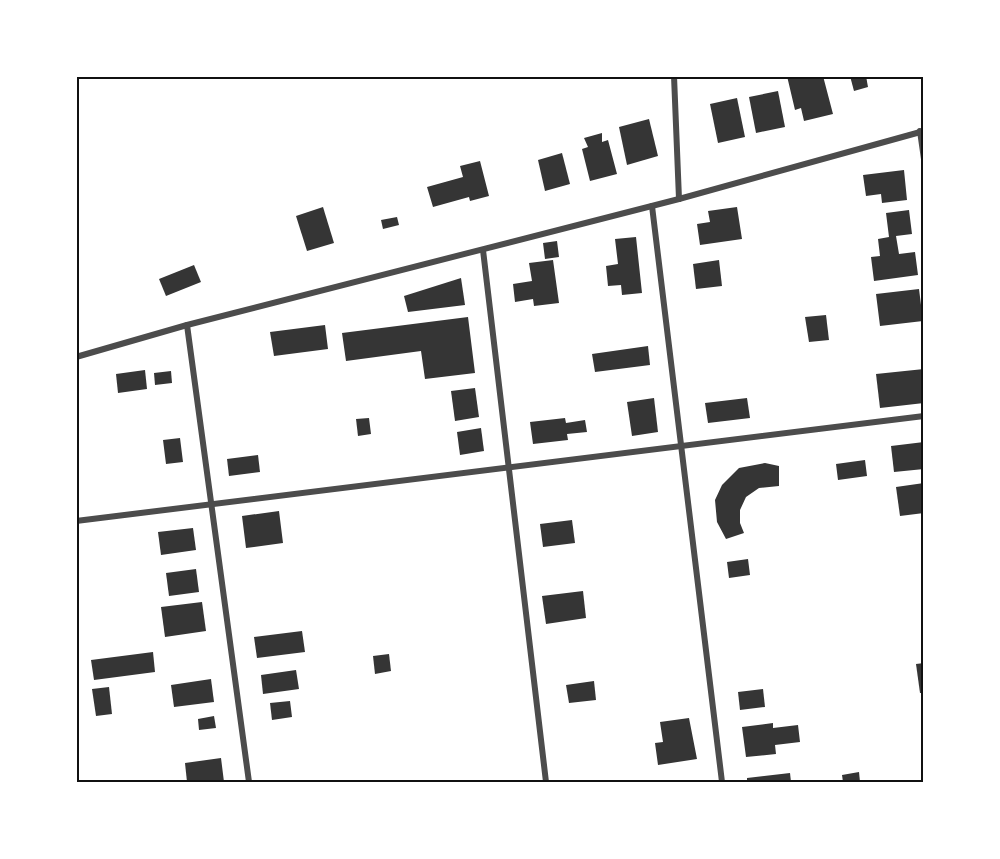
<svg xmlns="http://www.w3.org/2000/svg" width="1000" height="859" font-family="'DM Sans',sans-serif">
  <rect width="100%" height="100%" fill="#fff"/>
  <g fill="#353535">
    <polygon points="787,76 823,76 833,114 804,121 801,108 795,110"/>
    <polygon points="850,76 866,76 868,87 854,91"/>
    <polygon points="778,91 785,127 756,133 749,97"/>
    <polygon points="737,98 745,137 718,143 710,104"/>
    <polygon points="649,119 658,156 627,165 619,127"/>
    <polygon points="602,133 602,142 608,140 617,174 590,181 582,149 588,147 584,138"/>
    <polygon points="562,153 570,184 545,191 538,160"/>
    <polygon points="480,161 489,196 470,201 469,197 433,207 427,187 463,177 460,166"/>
    <polygon points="904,170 907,200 882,203 881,194 866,196 863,175"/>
    <polygon points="323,207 334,243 307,251 296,216"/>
    <polygon points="737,207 742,239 700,245 697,224 710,222 708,211"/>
    <polygon points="909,210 912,234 896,236 899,254 915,252 918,275 874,281 871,257 880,256 878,239 889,237 886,213"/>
    <polygon points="397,217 399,225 383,229 381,220"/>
    <polygon points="636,237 642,293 622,295 621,285 608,286 606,266 618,264 615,239"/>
    <polygon points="557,241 559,257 545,259 543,243"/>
    <polygon points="553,260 559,303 534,306 533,299 515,302 513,284 532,281 529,263"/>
    <polygon points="719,260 722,286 696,289 693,264"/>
    <polygon points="194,265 201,282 166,296 159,279"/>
    <polygon points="461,278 465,305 408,312 404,296"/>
    <polygon points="919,289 923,321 880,326 876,294"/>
    <polygon points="826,315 829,340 809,342 805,317"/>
    <polygon points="468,317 475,373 425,379 421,351 346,361 342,333"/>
    <polygon points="325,325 328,349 274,356 270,332"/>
    <polygon points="648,346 650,365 595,372 592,354"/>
    <polygon points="924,369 924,403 880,408 876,374"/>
    <polygon points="145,370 147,389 118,393 116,374"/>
    <polygon points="171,371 172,383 155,385 154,373"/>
    <polygon points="475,388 479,417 455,421 451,391"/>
    <polygon points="654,398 658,432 632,436 627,402"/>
    <polygon points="747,398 750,418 708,423 705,403"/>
    <polygon points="369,418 371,434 358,436 356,419"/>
    <polygon points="565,418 566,423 585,420 587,432 567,434 568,440 533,444 530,422"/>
    <polygon points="481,428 484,451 460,455 457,432"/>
    <polygon points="180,438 183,462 166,464 163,440"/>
    <polygon points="924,442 924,469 894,472 891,446"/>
    <polygon points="258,455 260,472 229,476 227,459"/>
    <polygon points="865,460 867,476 838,480 836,464"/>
    <polygon points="765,463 779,466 779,486 759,488 746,497 740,510 740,523 744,533 726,539 717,522 715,500 722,485 739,468"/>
    <polygon points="924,483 924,513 900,516 896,487"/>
    <polygon points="279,511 283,543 246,548 242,516"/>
    <polygon points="572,520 575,543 543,547 540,524"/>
    <polygon points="193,528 196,550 161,555 158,532"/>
    <polygon points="748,559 750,575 729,578 727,562"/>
    <polygon points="196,569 199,592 169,596 166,573"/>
    <polygon points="583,591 586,618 546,624 542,596"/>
    <polygon points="202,602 206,631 165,637 161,607"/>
    <polygon points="302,631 305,652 257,658 254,637"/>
    <polygon points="153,652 155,672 94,680 91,660"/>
    <polygon points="389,654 391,671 375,674 373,656"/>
    <polygon points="924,663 924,693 920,693 916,664"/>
    <polygon points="296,670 299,689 263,694 261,675"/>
    <polygon points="211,679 214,702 174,707 171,685"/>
    <polygon points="594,681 596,700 569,703 566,685"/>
    <polygon points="109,687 112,714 96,716 92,689"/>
    <polygon points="763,689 765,707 740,710 738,692"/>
    <polygon points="290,701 292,717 272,720 270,703"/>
    <polygon points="214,716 216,728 199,730 198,719"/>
    <polygon points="689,718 697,759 658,765 655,743 663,742 660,722"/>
    <polygon points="773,723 773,728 798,725 800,742 775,745 776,754 746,757 742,727"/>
    <polygon points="221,758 224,782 187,782 185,763"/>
    <polygon points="859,772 860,782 843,782 842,775"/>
    <polygon points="790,773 791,782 747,782 747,778"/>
  </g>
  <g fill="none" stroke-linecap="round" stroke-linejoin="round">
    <g stroke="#4c4c4c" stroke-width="6">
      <polyline points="674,76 679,199"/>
      <polyline points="920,131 924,159"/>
      <polyline points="652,206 722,782"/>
      <polyline points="483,250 546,782"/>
      <polyline points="187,325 249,782"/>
      <polyline points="76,357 187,325 679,199 924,131"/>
      <polyline points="76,521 924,416"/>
    </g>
  </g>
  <rect width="1000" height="859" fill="none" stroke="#ffffff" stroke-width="156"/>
  <rect x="78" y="78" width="844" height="703" fill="none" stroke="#111" stroke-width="2"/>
</svg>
